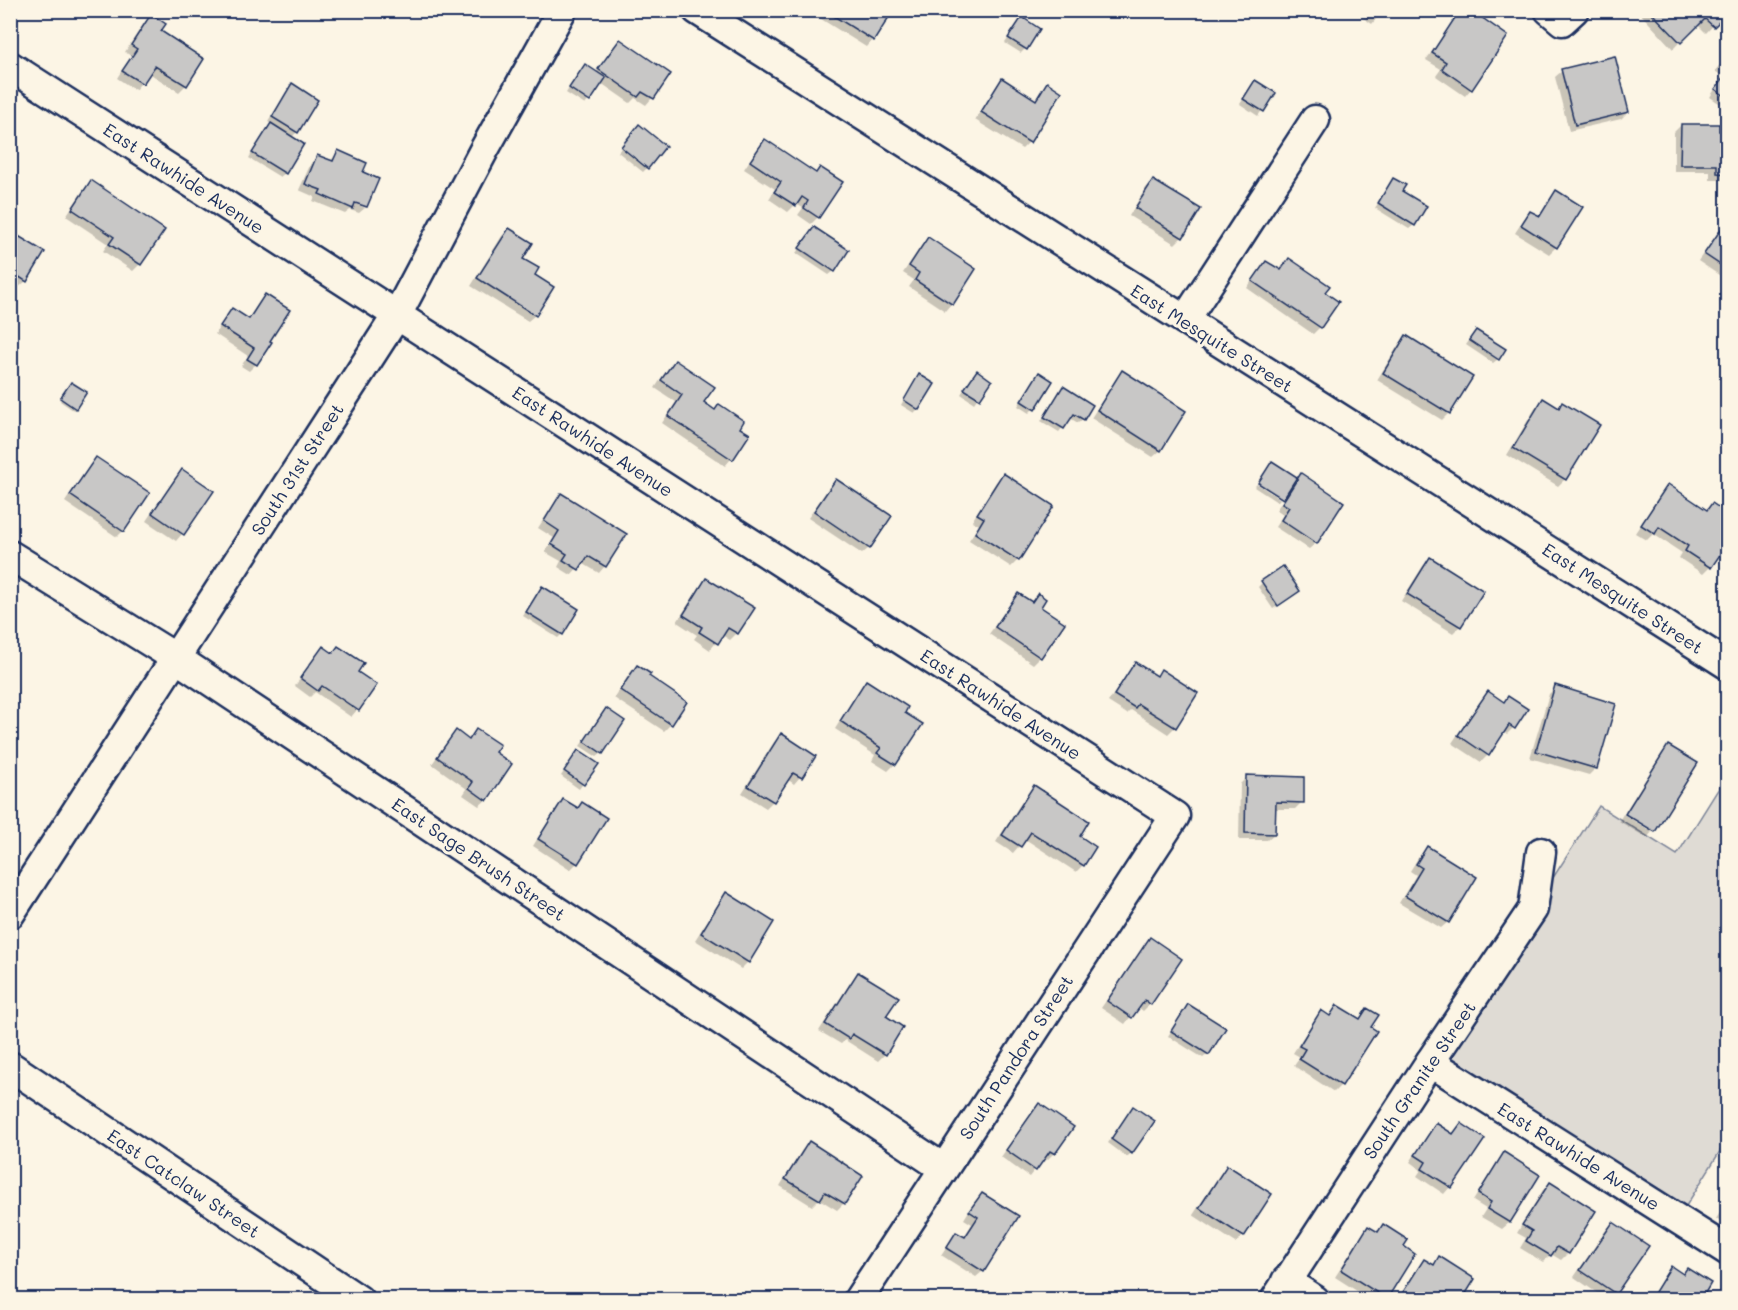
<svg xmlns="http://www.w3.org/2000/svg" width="1738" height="1310" font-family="Mali,sans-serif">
  <rect width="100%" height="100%" fill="#fcf5e5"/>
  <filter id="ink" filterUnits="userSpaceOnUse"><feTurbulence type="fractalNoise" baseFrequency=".0167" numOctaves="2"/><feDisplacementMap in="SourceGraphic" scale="12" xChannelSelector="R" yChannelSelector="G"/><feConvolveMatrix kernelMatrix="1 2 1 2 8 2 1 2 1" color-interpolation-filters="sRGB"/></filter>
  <g filter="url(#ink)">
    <polygon fill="#dfdbd4" stroke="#7d8599" stroke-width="1.5" points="1727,775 1727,1140 1678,1219 1430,1062 1533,909 1599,806 1677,855"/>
    <g fill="#0003">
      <polygon points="815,10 876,10 887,18 872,40 866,47 813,14"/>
      <polygon points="1352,10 1383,10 1372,24"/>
      <polygon points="1461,10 1471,89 1465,96 1436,76 1441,69 1426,60"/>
      <polygon points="1637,10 1723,10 1725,13 1706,33 1697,24 1673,49"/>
      <polygon points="151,16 159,31 202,60 186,85 179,92 149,73 135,90 117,78 131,56 125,52 144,23"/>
      <polygon points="1022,19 1025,49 1021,53 1005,43"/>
      <polygon points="620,40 669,74 652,98 646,105 635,98 630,103 601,83 585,105 566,93 581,70 596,73 613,47"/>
      <polygon points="1728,54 1728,109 1710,97 1723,77 1715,71"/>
      <polygon points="1562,71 1628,112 1621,119 1569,131 1555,77"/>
      <polygon points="1003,80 1035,101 1048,84 1029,142 1022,149 975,120 996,87"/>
      <polygon points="1255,82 1274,93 1258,116 1240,104"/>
      <polygon points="292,85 297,132 291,138 285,173 280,177 249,158 267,129 272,124 268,122 288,90"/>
      <polygon points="1681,125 1717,132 1728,132 1727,180 1710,180 1710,171 1674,171 1674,132"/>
      <polygon points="635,130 647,168 643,172 618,152"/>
      <polygon points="765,141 815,174 820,169 818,217 811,224 798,215 803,208 796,204 788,212 769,199 775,189 744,169 758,148"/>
      <polygon points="338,152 361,173 366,207 365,208 365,205 348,201 365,208 359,213 350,210 345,214 313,201 315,197 299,190 311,163 318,156 330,162"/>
      <polygon points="1394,179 1414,225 1409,229 1375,208"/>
      <polygon points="1153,181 1182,237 1175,244 1129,216 1146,188"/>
      <polygon points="91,182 163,230 140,264 133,271 103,251 108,244 66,216 84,189"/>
      <polygon points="1557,192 1556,247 1549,254 1515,233 1524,219 1531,212 1539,217 1550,199"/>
      <polygon points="1728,218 1728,281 1698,261"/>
      <polygon points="814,229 834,271 829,275 796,253"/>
      <polygon points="509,230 521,259 533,275 535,315 528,321 471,286 502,236"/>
      <polygon points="10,233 26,281 19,287 10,282"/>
      <polygon points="928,239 974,270 951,304 945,311 909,287 914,280 903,273 921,246"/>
      <polygon points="1289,260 1323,293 1320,327 1313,334 1247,288 1260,269 1266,263 1279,271"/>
      <polygon points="265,295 268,341 270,343 256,364 249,371 241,366 248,356 215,334 226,317 232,310 247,320 259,302"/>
      <polygon points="1476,331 1498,359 1493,363 1466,345"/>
      <polygon points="1406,337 1471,377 1449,413 1442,420 1377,380 1399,344"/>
      <polygon points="675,362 702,403 748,435 731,459 725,466 662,423 676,402 655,388 668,368"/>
      <polygon points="1122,372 1184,412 1160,451 1153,457 1091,418 1116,379"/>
      <polygon points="973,376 990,381 974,403 961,394"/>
      <polygon points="1035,379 1033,409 1029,413 1018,406"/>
      <polygon points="915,380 918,409 914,413 901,405"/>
      <polygon points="70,386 75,408 73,410 60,401"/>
      <polygon points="1063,388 1083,419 1078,423 1070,418 1059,432 1041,421"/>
      <polygon points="1543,400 1558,409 1563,404 1598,426 1565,479 1558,486 1507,455 1536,407"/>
      <polygon points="96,458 123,531 117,537 65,502 90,465"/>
      <polygon points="1272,463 1291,485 1301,475 1316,543 1309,549 1275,527 1283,515 1276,510 1285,497 1282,497 1258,481"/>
      <polygon points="182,471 212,491 182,534 176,541 146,521 175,478"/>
      <polygon points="1003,475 1018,560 1011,567 969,540 979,525 972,521 996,482"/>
      <polygon points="836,481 869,548 862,554 808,518 829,487"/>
      <polygon points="1257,484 1280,499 1277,502 1254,487"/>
      <polygon points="1668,486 1706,511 1712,505 1710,567 1703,574 1679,558 1682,553 1653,534 1647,540 1635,533 1661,493"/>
      <polygon points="561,495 605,566 599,573 582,563 571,575 558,567 561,561 545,552 554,538 538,528 555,502"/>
      <polygon points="1430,559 1482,591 1460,626 1453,633 1401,601 1423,566"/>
      <polygon points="706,580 737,633 730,640 722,635 710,650 694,639 697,635 677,622 700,586"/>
      <polygon points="1262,583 1294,595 1273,609 1258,587"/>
      <polygon points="538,592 562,634 558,638 523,616"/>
      <polygon points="1018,595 1031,603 1038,595 1040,657 1033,664 989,634 1012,602"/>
      <polygon points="339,647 355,672 375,685 357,710 351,717 315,692 310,697 295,686 317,654 323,648 332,654"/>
      <polygon points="1135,664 1155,677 1161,671 1196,693 1175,727 1168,734 1131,710 1127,714 1108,702 1129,671"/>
      <polygon points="637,666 647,676 685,702 671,724 664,731 614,698 630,673"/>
      <polygon points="866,682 903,713 895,764 888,771 872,761 875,755 835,729 860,689"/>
      <polygon points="1556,687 1614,705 1595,769 1589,775 1530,758 1549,694"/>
      <polygon points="1488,693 1513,728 1507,734 1503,732 1488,755 1481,762 1452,743 1481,700"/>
      <polygon points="606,710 602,753 597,757 580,746"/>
      <polygon points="477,731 493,752 486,800 479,806 463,795 467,789 432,764 449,739 456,732 468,741"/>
      <polygon points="781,735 814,756 800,777 794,784 787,779 773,801 766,808 742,793 774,742"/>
      <polygon points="1669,746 1654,830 1625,812 1662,753"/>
      <polygon points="574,756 597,764 579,789 561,776"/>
      <polygon points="1247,777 1302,802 1295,809 1274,809 1274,834 1267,840 1239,840 1240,784"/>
      <polygon points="1034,787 1078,836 1094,847 1083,865 1076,872 1025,839 1013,853 996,842 1027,794"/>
      <polygon points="564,801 577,809 582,804 577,863 570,870 533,846 557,807"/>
      <polygon points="1623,814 1652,832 1647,838 1619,821"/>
      <polygon points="1427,848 1448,922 1441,928 1399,903 1416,875 1410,871 1420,855"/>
      <polygon points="726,894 748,962 741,969 695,940 720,901"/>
      <polygon points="1150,939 1150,1004 1143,1011 1138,1007 1125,1024 1101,1008 1144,946"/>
      <polygon points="858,973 884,1017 901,1028 885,1054 878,1061 845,1040 841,1044 819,1031 852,980"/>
      <polygon points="1337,1007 1358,1020 1367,1010 1341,1085 1334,1092 1294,1066 1300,1057 1293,1053 1315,1019 1322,1012 1329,1017"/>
      <polygon points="1184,1011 1208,1054 1203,1058 1168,1036"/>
      <polygon points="1039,1105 1054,1153 1047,1160 1044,1158 1029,1177 1001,1157 1032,1112"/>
      <polygon points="1129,1112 1131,1153 1127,1157 1108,1143"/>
      <polygon points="1461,1124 1483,1139 1450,1187 1444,1194 1417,1176 1421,1170 1410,1162 1430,1132 1437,1125 1451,1135"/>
      <polygon points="809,1143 861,1176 844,1203 837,1210 819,1199 812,1206 780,1186 802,1150"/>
      <polygon points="1504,1154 1538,1175 1509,1223 1502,1229 1481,1217 1486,1209 1473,1201 1498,1161"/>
      <polygon points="1227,1167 1243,1236 1236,1243 1193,1215 1220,1174"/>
      <polygon points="1550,1184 1568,1253 1561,1260 1551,1254 1543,1262 1520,1248 1526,1238 1517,1233 1543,1190"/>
      <polygon points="1728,1185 1728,1226 1716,1219 1726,1203 1719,1199"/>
      <polygon points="982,1194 983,1271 976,1277 941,1255 950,1241 956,1234 963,1238 972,1224 964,1219 975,1201"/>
      <polygon points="1613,1223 1647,1247 1615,1293 1607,1300 1574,1277 1606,1230"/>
      <polygon points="1383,1226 1386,1298 1384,1300 1371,1300 1335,1277 1362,1235 1368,1228 1377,1233"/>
      <polygon points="1439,1258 1461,1300 1397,1300 1418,1267 1425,1261 1432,1265"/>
      <polygon points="1672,1268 1699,1300 1649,1300 1665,1275"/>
      <polygon points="1723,1294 1728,1296 1728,1300 1717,1300"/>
    </g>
    <g fill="#c8c7c6" stroke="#1b2f5e" stroke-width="1.5">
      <polygon points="824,10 879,10 889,17 874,41"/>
      <polygon points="1460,10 1471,10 1508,36 1472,90 1442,69 1446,62 1432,53"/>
      <polygon points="1649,10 1725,10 1728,13 1714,27 1705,19 1681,43"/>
      <polygon points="151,14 166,24 161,31 204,59 187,86 155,66 143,84 122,71 137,49 131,45"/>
      <polygon points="1022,17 1040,29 1027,50 1008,38"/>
      <polygon points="620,39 671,74 654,99 642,92 638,97 598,69"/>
      <polygon points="1615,56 1629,112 1575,125 1561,69"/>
      <polygon points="585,64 606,78 590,102 569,88"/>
      <polygon points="1728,72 1728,98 1715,89"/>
      <polygon points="1002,78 1036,100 1047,82 1062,92 1030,143 981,112"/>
      <polygon points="1255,80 1276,93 1264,112 1243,99"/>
      <polygon points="292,83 318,100 298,133 272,117"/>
      <polygon points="271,123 304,144 286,174 252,153"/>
      <polygon points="639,124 666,146 648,169 621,147"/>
      <polygon points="1681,124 1719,124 1719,131 1728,131 1728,174 1717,173 1717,165 1680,165"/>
      <polygon points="765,139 816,173 820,167 843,182 819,218 804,208 808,201 802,197 796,206 774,192 781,182 750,161"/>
      <polygon points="338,150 367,163 363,172 379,179 367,207 355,203 353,209 319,194 321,190 305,184 317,155 333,161"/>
      <polygon points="1393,178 1406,185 1402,191 1427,206 1415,226 1378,203"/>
      <polygon points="91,180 165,230 141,265 109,244 114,237 72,209"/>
      <polygon points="1153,180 1201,209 1183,238 1135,208"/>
      <polygon points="1556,190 1583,207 1557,248 1521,225 1530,211 1540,216"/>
      <polygon points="1728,219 1728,270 1704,254"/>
      <polygon points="814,227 849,250 835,272 799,248"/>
      <polygon points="509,228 533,243 523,259 539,268 535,275 554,287 536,316 477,278"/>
      <polygon points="10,231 45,252 27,282 10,271"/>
      <polygon points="928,237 976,269 953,305 915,280 919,273 909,266"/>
      <polygon points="1289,258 1330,286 1325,292 1339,302 1321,328 1252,281 1266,261 1281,270"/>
      <polygon points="265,294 290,310 270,341 272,342 257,365 247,359 254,348 220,326 232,308 249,319"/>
      <polygon points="1476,330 1506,349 1499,360 1469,340"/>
      <polygon points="1406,335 1473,377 1450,414 1383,373"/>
      <polygon points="675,360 715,387 704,402 715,410 719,404 744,421 740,428 750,434 733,460 668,416 682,395 661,380"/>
      <polygon points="977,370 992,381 980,399 964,389"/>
      <polygon points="1122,370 1186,411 1161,451 1097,410"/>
      <polygon points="1039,372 1053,381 1035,410 1021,401"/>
      <polygon points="919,374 935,384 919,410 904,400"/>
      <polygon points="71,382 87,392 76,409 60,398"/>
      <polygon points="1063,386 1093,405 1084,420 1074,414 1064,429 1044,417"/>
      <polygon points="1543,398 1559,408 1562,402 1600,425 1566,480 1513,448"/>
      <polygon points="96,457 150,493 124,532 70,495"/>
      <polygon points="1272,461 1297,477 1283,499 1258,483"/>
      <polygon points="182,469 214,491 184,535 152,513"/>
      <polygon points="1003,473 1054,506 1019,561 975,533 984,518 977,514"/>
      <polygon points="1301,473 1344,502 1317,544 1281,520 1289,507 1282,503"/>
      <polygon points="836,479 892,516 870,549 814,511"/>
      <polygon points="1668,484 1707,510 1712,503 1728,514 1728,543 1711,568 1685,551 1688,546 1659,527 1655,534 1641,525"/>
      <polygon points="561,493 627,534 606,567 588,556 579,570 563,560 567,554 551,544 559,531 544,521"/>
      <polygon points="1430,557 1484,591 1461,627 1407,594"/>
      <polygon points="1283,566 1300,591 1278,606 1261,581"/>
      <polygon points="706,578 755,608 738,634 728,628 718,644 699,632 702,627 683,615"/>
      <polygon points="542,586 579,609 563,635 526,612"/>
      <polygon points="1018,593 1032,602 1038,593 1046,599 1041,607 1065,623 1041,658 995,627"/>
      <polygon points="323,646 333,653 338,646 364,663 358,672 377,685 359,711 322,686 318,691 300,678"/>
      <polygon points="1135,662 1157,676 1161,669 1198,693 1176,728 1138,704 1135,708 1114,695"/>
      <polygon points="637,665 651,674 649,676 687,702 672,725 620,690"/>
      <polygon points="866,680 908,707 905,713 923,724 896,765 877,753 881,748 840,721"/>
      <polygon points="1555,685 1616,704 1597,769 1536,751"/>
      <polygon points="1488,691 1504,702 1508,696 1528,709 1515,729 1509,725 1489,756 1458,735"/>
      <polygon points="606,708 625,721 603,754 584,741"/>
      <polygon points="476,729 500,745 495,752 512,764 487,801 469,788 473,782 437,757 456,730 469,740"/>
      <polygon points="781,733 816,756 802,778 793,773 774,802 748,786"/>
      <polygon points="1668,745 1698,763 1655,832 1625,814"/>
      <polygon points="578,750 599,764 584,785 564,771"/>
      <polygon points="1246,775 1304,777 1304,803 1276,802 1275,834 1245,833"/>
      <polygon points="1034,785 1089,821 1080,836 1096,847 1084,866 1031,832 1021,847 1002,835"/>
      <polygon points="563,799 578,808 582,802 607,818 578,864 538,839"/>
      <polygon points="1427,846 1477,877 1449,923 1405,896 1422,868 1416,864"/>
      <polygon points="726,892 774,922 749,963 701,933"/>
      <polygon points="1150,937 1182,959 1151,1005 1145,1000 1132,1018 1107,1001"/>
      <polygon points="858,972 899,997 886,1016 903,1027 886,1055 852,1034 849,1039 825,1024"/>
      <polygon points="1188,1004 1226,1028 1209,1055 1171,1031"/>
      <polygon points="1337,1005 1360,1019 1367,1008 1379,1015 1371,1027 1377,1031 1342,1086 1299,1059 1305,1049 1299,1046 1321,1010 1330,1016"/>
      <polygon points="1039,1103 1074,1127 1055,1154 1050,1151 1036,1171 1006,1150"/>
      <polygon points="1133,1106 1155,1121 1132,1154 1111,1139"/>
      <polygon points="1436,1123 1453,1134 1461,1123 1485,1139 1452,1188 1422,1169 1426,1162 1415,1155"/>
      <polygon points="809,1141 863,1176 845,1204 825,1192 820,1200 785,1179"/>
      <polygon points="1504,1152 1540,1175 1510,1223 1487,1209 1491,1202 1478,1194"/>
      <polygon points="1227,1165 1272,1194 1244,1237 1199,1208"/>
      <polygon points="1550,1182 1596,1211 1569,1254 1557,1247 1551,1256 1526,1241 1532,1231 1522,1225"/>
      <polygon points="982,1193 1019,1216 984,1272 946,1248 956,1232 965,1237 978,1217 969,1211"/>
      <polygon points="1613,1222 1649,1246 1616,1294 1580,1270"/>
      <polygon points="1383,1224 1408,1240 1404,1246 1415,1254 1387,1299 1341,1270 1368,1226 1378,1232"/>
      <polygon points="1439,1256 1475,1279 1462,1300 1398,1300 1424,1259 1434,1265"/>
      <polygon points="1671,1266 1683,1274 1687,1268 1711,1283 1701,1300 1650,1300"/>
    </g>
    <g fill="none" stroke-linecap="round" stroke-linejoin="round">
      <g stroke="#1b2f5e" stroke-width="33">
        <g id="minor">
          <polyline points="697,10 1728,665"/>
          <polyline points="1549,10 1562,21 1574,10"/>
          <polyline points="10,66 1175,816 858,1300"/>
          <polyline points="1185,320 1315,120"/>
          <polyline points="10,555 176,658 943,1168"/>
          <polyline points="10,914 397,315 484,150 562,10"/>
          <polyline points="1430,1062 1728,1251"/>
          <polyline points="10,1066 359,1300"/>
          <polyline points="1286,1281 1315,1300"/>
          <polyline points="1275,1300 1430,1062 1533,909 1541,852"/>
        </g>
      </g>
      <use href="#minor" stroke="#fcf5e5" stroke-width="28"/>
    </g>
  </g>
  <g text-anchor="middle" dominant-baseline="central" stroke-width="6" stroke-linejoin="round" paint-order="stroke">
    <g font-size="18" fill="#1b2f5e" stroke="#fcf5e5">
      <text transform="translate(184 178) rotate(33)">East Rawhide Avenue</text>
      <text transform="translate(1212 338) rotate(32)">East Mesquite Street</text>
      <text transform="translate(593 441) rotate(33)">East Rawhide Avenue</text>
      <text transform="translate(297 469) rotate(-57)">South 31st Street</text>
      <text transform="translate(1623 598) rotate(33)">East Mesquite Street</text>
      <text transform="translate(1001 704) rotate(33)">East Rawhide Avenue</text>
      <text transform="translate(479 859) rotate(34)">East Sage Brush Street</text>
      <text transform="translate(1016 1057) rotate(-57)">South Pandora Street</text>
      <text transform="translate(1419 1080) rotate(-56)">South Granite Street</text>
      <text transform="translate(1579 1156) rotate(32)">East Rawhide Avenue</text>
      <text transform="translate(184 1183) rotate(34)">East Catclaw Street</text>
    </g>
  </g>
  <rect width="1738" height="1310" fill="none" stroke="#fcf5e5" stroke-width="36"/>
  <rect x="18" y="18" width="1702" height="1274" fill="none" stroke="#1b2f5e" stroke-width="2" filter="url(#ink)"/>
</svg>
